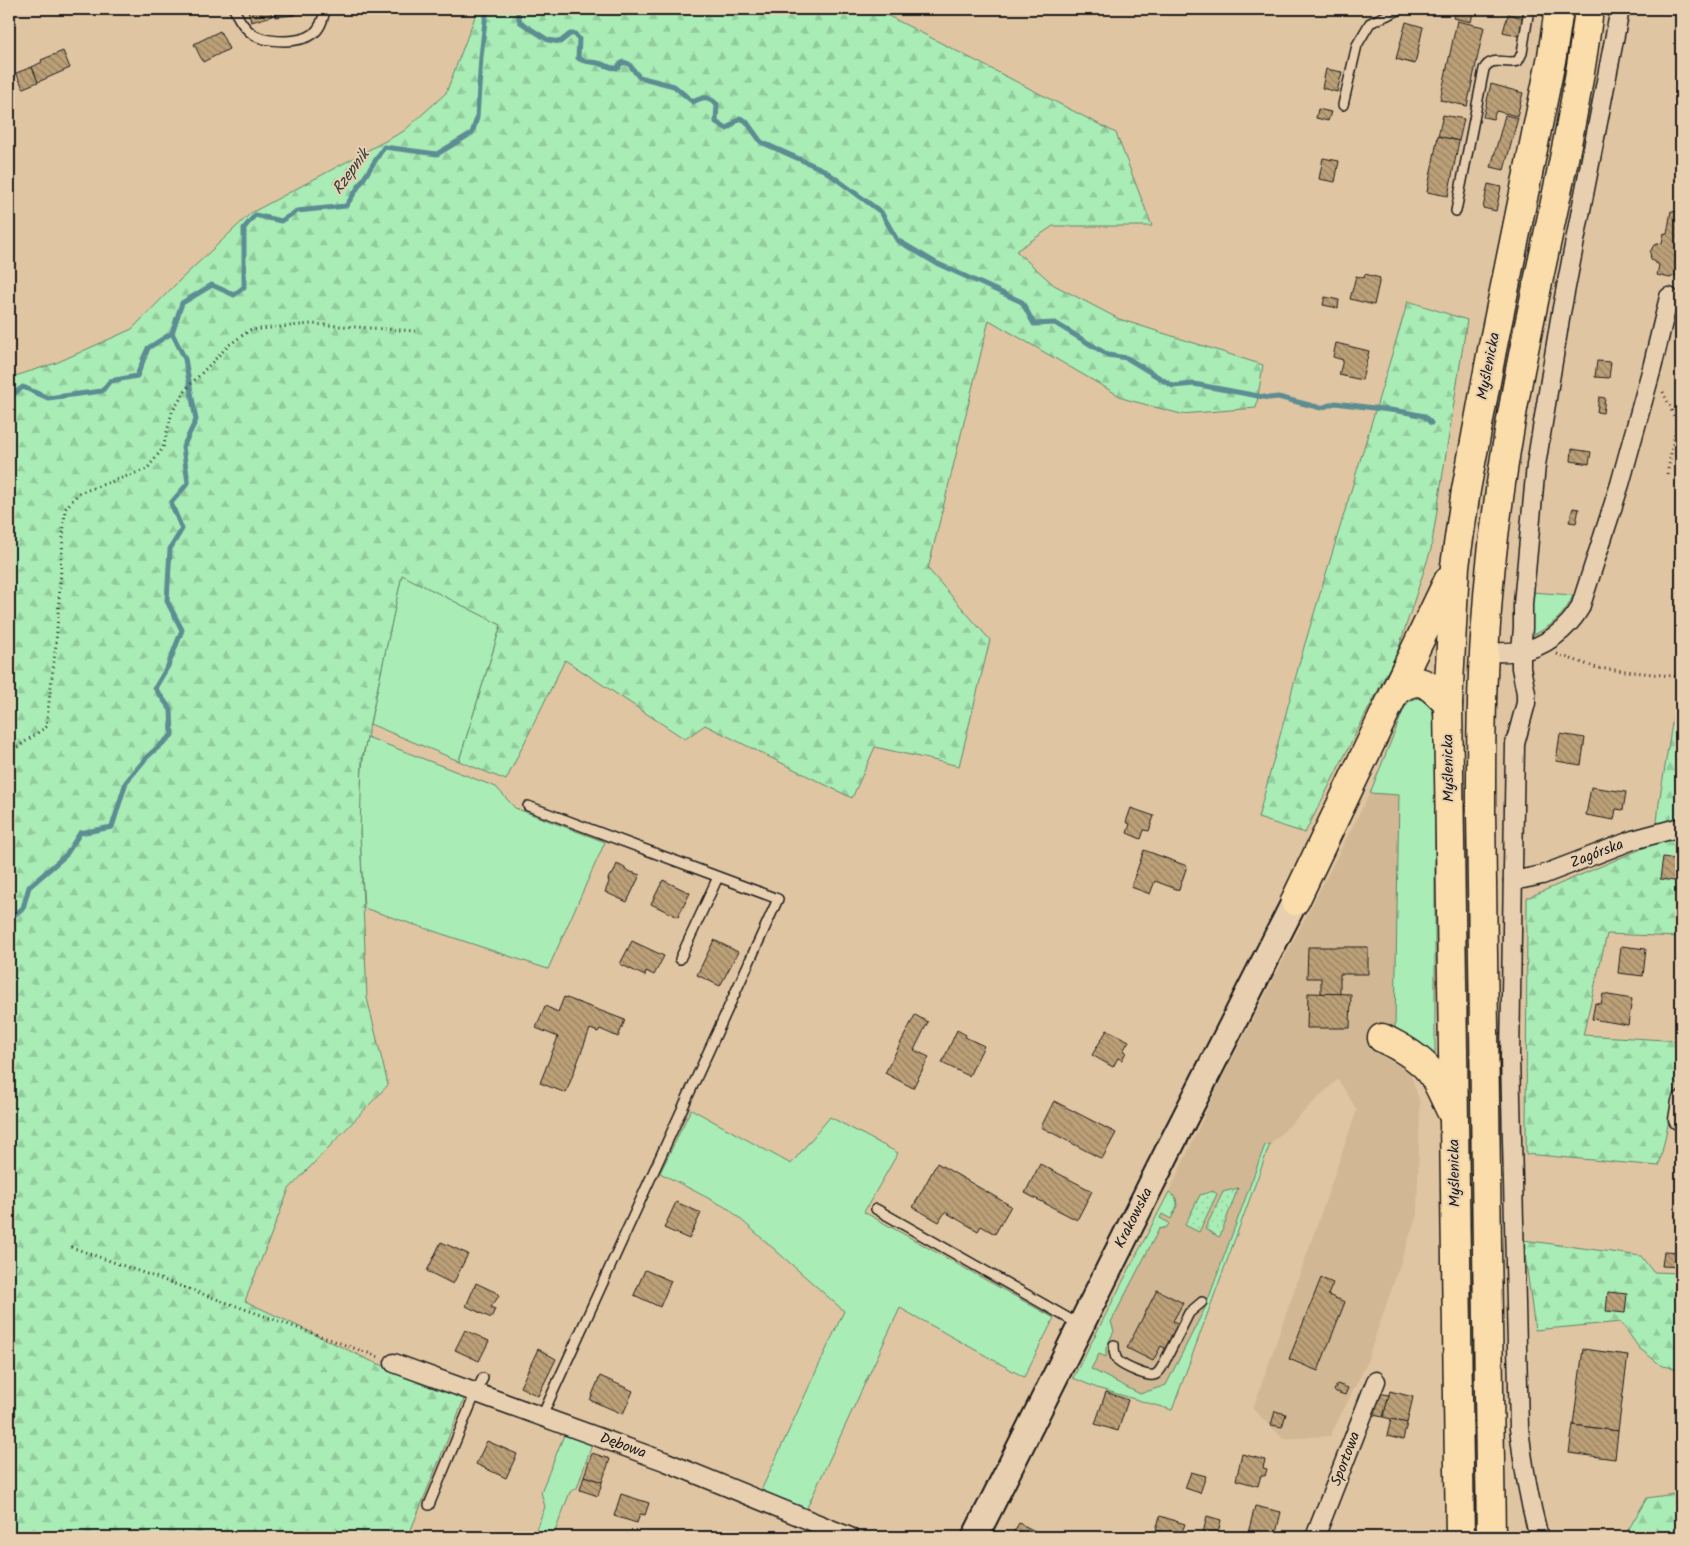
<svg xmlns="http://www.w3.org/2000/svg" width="1690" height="1546" font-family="Kalam,sans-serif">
  <defs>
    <pattern id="forest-firs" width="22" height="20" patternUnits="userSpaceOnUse" patternTransform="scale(1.25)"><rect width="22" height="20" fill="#a9ecb6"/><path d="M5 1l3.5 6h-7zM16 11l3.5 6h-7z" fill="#91ca9c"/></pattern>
    <pattern id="garden-dots" width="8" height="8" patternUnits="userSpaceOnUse" patternTransform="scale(1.25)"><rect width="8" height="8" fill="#a9ecb6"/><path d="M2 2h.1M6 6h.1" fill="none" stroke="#91ca9c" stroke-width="1.8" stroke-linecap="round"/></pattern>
    <pattern id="building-back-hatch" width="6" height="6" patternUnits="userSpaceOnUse" patternTransform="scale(1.25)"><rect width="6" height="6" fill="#bca078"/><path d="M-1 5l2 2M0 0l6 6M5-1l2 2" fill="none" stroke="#988262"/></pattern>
  </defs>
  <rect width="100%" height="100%" fill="#e0c5a2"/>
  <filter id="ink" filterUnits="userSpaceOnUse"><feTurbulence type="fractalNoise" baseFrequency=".02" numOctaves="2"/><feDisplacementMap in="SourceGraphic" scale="10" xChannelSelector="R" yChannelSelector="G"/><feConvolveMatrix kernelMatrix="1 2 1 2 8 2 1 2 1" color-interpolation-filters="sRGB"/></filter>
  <g filter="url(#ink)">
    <polygon fill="#d1b793" points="1370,793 1399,795 1395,1028 1420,1103 1417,1214 1365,1367 1330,1436 1284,1439 1253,1409 1357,1110 1338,1079 1270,1144 1172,1410 1097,1388 1073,1378 1176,1178 1214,1094"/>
    <g fill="#a9ecb6" stroke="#628469">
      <polygon points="402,574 501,625 459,761 370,724"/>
      <path d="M1531,592L1573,595C1566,615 1549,628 1531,636Z"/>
      <path d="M1418,698C1431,701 1432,710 1435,723V1059L1395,1028L1399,795L1370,793L1404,709L1409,701Z"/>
      <path d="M367,737L496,787L515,808L605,842L548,969L364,908C361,852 355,792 367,737Z"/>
      <polygon points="691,1109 791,1164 830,1117 898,1153 864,1212 1054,1318 1024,1377 900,1308 804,1514 759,1495 844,1311 729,1209 660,1173"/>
      <polygon points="1270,1144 1172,1410 1097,1388 1073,1378 1169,1192 1176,1198 1177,1206 1171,1219 1162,1214 1160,1218 1169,1223 1167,1227 1159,1229 1111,1322 1114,1331 1106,1348 1106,1357 1099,1354 1091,1369 1140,1394 1166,1385 1205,1308 1265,1145"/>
      <polygon points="564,1435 592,1444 577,1488 570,1492 553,1537 533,1537 545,1507 541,1492"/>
    </g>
    <g fill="url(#forest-firs)" stroke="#628469">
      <polygon points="478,9 875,9 1116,133 1152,226 1053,226 1016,251 1054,285 1119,319 1263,365 1256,408 1181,414 1125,399 989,320 928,569 990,640 959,766 875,747 852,798 705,725 685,739 565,660 506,780 459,761 501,625 402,575 362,760 360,833 367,998 388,1085 289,1189 245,1301 371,1361 465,1397 408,1537 9,1537 9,378 56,363 132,329 180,280 251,213 404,131 446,93"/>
      <polygon points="1408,301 1467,320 1431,549 1397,653 1305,833 1258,818 1301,657"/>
      <polygon points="1676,699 1681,700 1681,937 1607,934 1583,1035 1681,1041 1681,1064 1659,1166 1526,1154 1527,898 1655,843 1659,803"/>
      <polygon points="1523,1240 1641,1256 1653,1272 1681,1273 1681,1369 1662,1366 1639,1348 1621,1322 1535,1330"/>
      <polygon points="1681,1493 1681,1537 1624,1537 1647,1498"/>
    </g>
    <g fill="url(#garden-dots)" stroke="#628469">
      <polygon points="1238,1188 1220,1236 1219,1237 1205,1229 1223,1192"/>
      <polygon points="1213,1191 1217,1194 1199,1232 1185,1225 1200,1195"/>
    </g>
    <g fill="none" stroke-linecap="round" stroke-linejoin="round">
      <g stroke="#5c8d92" stroke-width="5">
        <path d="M517,9L520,22L548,40L560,42L570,34H575L579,39L578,58C585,63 590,61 598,63C607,65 610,69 619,68V65L624,62L629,64L639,77L674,86L693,102C704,96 708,96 717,104L716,122L727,129L740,118L746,121L761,142L824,170L881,212L897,240L936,263L1022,302L1034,324L1055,323L1108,355L1127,358L1173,386L1194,384L1269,398L1278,397L1321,408L1335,403L1405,412L1424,416L1431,423"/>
        <polyline points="9,397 23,387 48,398 102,391 110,381 137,376 148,348 172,333 182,303 212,285 234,295 244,287 244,228 255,215 281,221 297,211 346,206 384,147 437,154 472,133 477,118 481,57 486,12 489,9"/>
        <polyline points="9,919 23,908 29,887 66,855 80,833 112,827 126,782 148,756 172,735 171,710 155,688 168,666 182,630 167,601 170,549 182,529 171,503 188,483 183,447 196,420 185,359 172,333"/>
      </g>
    </g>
    <g fill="url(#building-back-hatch)" stroke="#1c1c1c">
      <polygon points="253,9 270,9 272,16 251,22 248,10"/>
      <polygon points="274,9 309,9 294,11 295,15 275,17"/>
      <polygon points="1456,9 1474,9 1471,22 1453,18"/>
      <polygon points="1508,14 1524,18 1519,36 1503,32"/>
      <polygon points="1457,21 1484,27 1467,106 1440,100"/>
      <polygon points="1406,22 1423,27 1415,64 1396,59"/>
      <polygon points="220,31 229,49 203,62 194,44"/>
      <polygon points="63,51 70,68 38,82 32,67 42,62 41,60"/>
      <polygon points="32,67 38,82 23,88 16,73"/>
      <polygon points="1326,69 1342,72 1337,92 1322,88"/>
      <polygon points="1491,84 1523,93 1517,116 1496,111 1493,119 1483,117"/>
      <polygon points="1318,109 1331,112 1328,121 1316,118"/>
      <polygon points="1443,115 1464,119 1459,141 1438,136"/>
      <polygon points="1505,115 1518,118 1504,170 1491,167"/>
      <polygon points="1438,136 1459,141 1448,196 1427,192"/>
      <polygon points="1323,158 1339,161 1335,182 1319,179"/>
      <polygon points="1488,184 1501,187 1496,211 1483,208"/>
      <polygon points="1671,211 1681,213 1681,275 1681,273 1670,278 1657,275 1659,265 1651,260 1650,252 1654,245 1662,243 1664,233 1667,234"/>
      <polygon points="1365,274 1380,278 1374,305 1350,299 1356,276 1364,278"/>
      <polygon points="1325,297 1339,300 1338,308 1323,305"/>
      <polygon points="1336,343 1369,351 1362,380 1339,375 1343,360 1333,357"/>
      <polygon points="1597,361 1611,362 1609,378 1595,377"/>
      <polygon points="1599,397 1605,398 1603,413 1597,412"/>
      <polygon points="1572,449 1591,452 1589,464 1571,461"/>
      <polygon points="1573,508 1579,509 1576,523 1569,522"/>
      <polygon points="1560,734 1585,738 1581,765 1556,761"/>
      <polygon points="1591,787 1626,792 1623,810 1616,809 1614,820 1586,815"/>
      <polygon points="1131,808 1154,816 1149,831 1144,830 1141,839 1127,833 1130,824 1126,822"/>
      <polygon points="1144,850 1187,866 1179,890 1155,881 1150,894 1131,887"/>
      <polygon points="1663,857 1681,860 1681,882 1660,879"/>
      <polygon points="617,864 625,868 625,870 640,875 627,902 605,892 609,882 608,879 610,875 613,874"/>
      <polygon points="663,880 690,893 678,917 651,904"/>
      <polygon points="714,940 738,952 720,986 697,975"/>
      <polygon points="632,941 664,956 654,975 646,971 645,976 620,964"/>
      <polygon points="1621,946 1646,949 1643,976 1618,973"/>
      <polygon points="1308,947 1368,947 1368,974 1340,974 1340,994 1321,994 1321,978 1307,978"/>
      <polygon points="1308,993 1351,994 1350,1028 1307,1028"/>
      <polygon points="1603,994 1632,999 1628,1025 1592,1019 1595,1003 1601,1004"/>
      <polygon points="564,997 625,1020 618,1037 600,1029 598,1032 590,1029 566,1093 540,1083 558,1037 536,1028 545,1006 558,1012"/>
      <polygon points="915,1015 928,1022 914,1050 929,1057 913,1088 885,1073"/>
      <polygon points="957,1030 966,1035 965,1037 984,1046 969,1076 942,1063"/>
      <polygon points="1107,1030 1129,1041 1123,1051 1126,1052 1122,1060 1118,1058 1113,1067 1092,1055"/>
      <polygon points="1054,1101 1116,1133 1102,1159 1041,1127"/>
      <polygon points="937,1163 1011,1206 995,1234 981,1226 978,1231 945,1212 939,1222 913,1207"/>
      <polygon points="1040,1164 1092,1191 1077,1220 1025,1193"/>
      <polygon points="676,1202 701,1213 689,1239 664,1228"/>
      <polygon points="441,1242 468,1254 453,1284 427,1271"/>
      <polygon points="1664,1251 1681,1252 1681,1267 1662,1266"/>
      <polygon points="645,1270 671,1281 660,1307 634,1295"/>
      <polygon points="1321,1278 1333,1283 1328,1295 1345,1302 1318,1371 1289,1359"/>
      <polygon points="476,1283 497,1293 499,1296 491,1307 495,1309 491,1318 466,1306"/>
      <polygon points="1157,1290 1183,1303 1173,1321 1179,1324 1167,1349 1161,1346 1153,1361 1127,1348"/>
      <polygon points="1608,1292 1627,1294 1625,1313 1606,1311"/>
      <polygon points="465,1330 489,1341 479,1361 455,1350"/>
      <polygon points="538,1349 556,1359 538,1396 520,1387"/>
      <polygon points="1583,1349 1628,1355 1618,1431 1573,1425"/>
      <polygon points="600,1376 633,1391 623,1414 590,1400"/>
      <polygon points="1337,1384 1348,1388 1345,1395 1334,1391"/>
      <polygon points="1390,1391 1413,1397 1407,1423 1383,1417"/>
      <polygon points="1106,1392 1128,1400 1118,1431 1095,1424"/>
      <polygon points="1378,1393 1389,1395 1383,1417 1373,1415"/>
      <polygon points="1275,1411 1286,1414 1282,1427 1271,1425"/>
      <polygon points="1391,1419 1407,1423 1403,1440 1387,1436"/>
      <polygon points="1573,1425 1618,1431 1615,1459 1569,1453"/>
      <polygon points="487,1441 517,1454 506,1478 476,1464"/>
      <polygon points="592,1453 610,1459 602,1482 584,1476"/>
      <polygon points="1242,1454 1265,1460 1263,1468 1267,1469 1265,1476 1261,1475 1258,1486 1236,1480"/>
      <polygon points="1191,1472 1206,1476 1200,1493 1185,1488"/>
      <polygon points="584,1476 602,1482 598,1496 580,1490"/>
      <polygon points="621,1494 649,1503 645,1515 640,1514 637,1523 614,1516"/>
      <polygon points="1255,1506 1281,1512 1275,1537 1247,1537"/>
      <polygon points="1160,1516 1185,1524 1180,1537 1164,1537 1165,1533 1156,1530"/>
      <polygon points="1207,1516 1221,1520 1217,1537 1202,1537"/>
      <polygon points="1019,1523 1047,1537 1011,1537"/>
    </g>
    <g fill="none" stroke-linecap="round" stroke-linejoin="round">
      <g stroke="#1c1c1c" stroke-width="12">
        <g id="lane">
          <path d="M234,9C239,20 246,32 258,37C266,40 277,41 285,41C309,40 321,35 325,9"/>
          <polyline points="1343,105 1357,45 1370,23 1401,9"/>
          <path d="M1456,211L1484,69C1492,55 1505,65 1518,61L1522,53L1529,9"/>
          <polyline points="528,806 778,899 542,1416"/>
          <polyline points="680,959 718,877"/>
          <polyline points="876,1209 1080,1325"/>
          <path d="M1114,1345C1114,1351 1114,1356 1118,1361C1123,1366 1147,1377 1154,1375C1158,1374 1160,1370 1162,1367L1189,1313L1202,1302"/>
          <polyline points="429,1505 476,1392 483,1378"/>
        </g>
      </g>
      <g stroke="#1c1c1c" stroke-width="21">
        <g id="street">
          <path d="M1484,652C1496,652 1508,653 1520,651C1544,648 1568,629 1580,608L1620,484L1652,368L1669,297"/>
          <polyline points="1513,881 1542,875 1633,840 1681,827"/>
          <polyline points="1678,1120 1681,1101"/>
          <polyline points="394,1363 664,1461 850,1537"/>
          <polyline points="1315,1537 1376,1381"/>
          <path d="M1539,1537C1529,1501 1523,1465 1519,1428L1510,1057L1515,744L1526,703V693L1521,668V651L1523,628V604L1536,465L1561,313L1620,9"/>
        </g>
      </g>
      <g stroke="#1c1c1c" stroke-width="29">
        <polyline id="secondary" points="975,1537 1170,1147 1295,901"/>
      </g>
      <g stroke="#1c1c1c" stroke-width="31">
        <g id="highway">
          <path d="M1396,691C1421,673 1429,685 1448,704"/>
          <polyline points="1295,901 1448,581"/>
          <path d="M1382,1038C1399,1046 1417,1056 1430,1071C1439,1083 1445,1100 1452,1113"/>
          <polyline points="1460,1537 1448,704 1455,566 1466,490 1492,350 1552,56 1559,9"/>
          <path d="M1491,1537L1481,811C1481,749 1481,686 1486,624C1491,542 1503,462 1518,381C1541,257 1574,134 1589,9"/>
        </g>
      </g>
      <g stroke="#1c1c1c" stroke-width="3" stroke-dasharray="1 4" stroke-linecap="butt">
        <polyline points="1663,392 1677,422 1667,475"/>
        <polyline points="1557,654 1597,668 1681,677"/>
        <polyline points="9,753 46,727 56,644 65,509 79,493 147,469 163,448 172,412 188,387 229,345 250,330 311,324 415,331"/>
        <polyline points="71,1247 379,1357"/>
      </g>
      <use href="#lane" stroke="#e8cfb0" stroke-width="9"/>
      <use href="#street" stroke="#e8cfb0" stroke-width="18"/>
      <use href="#secondary" stroke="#e8cfb0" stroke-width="25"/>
      <use href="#highway" stroke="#fbddab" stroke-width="28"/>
    </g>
  </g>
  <g text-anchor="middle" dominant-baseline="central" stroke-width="4" stroke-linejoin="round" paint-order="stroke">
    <g font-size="15" fill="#1c1c1c" stroke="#e8cfb0">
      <text transform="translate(1489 366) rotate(-79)">Myślenicka</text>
      <text transform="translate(1449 768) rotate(-91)">Myślenicka</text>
      <text transform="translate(1597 854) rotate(-21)">Zagórska</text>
      <text transform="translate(1455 1173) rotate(-91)">Myślenicka</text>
      <text transform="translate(1134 1218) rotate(-63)">Krakowska</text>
      <text transform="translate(623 1446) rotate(20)">Dębowa</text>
      <text transform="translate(1346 1459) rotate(-69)">Sportowa</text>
    </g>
    <g font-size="16" font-style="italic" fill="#314243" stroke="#e8cfb0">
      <text transform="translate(351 172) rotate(-54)">Rzepnik</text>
    </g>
  </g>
  <rect width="1690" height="1546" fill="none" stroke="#e8cfb0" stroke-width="30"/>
  <rect x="15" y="15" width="1660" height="1516" fill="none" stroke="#1c1c1c" stroke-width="2" filter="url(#ink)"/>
</svg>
